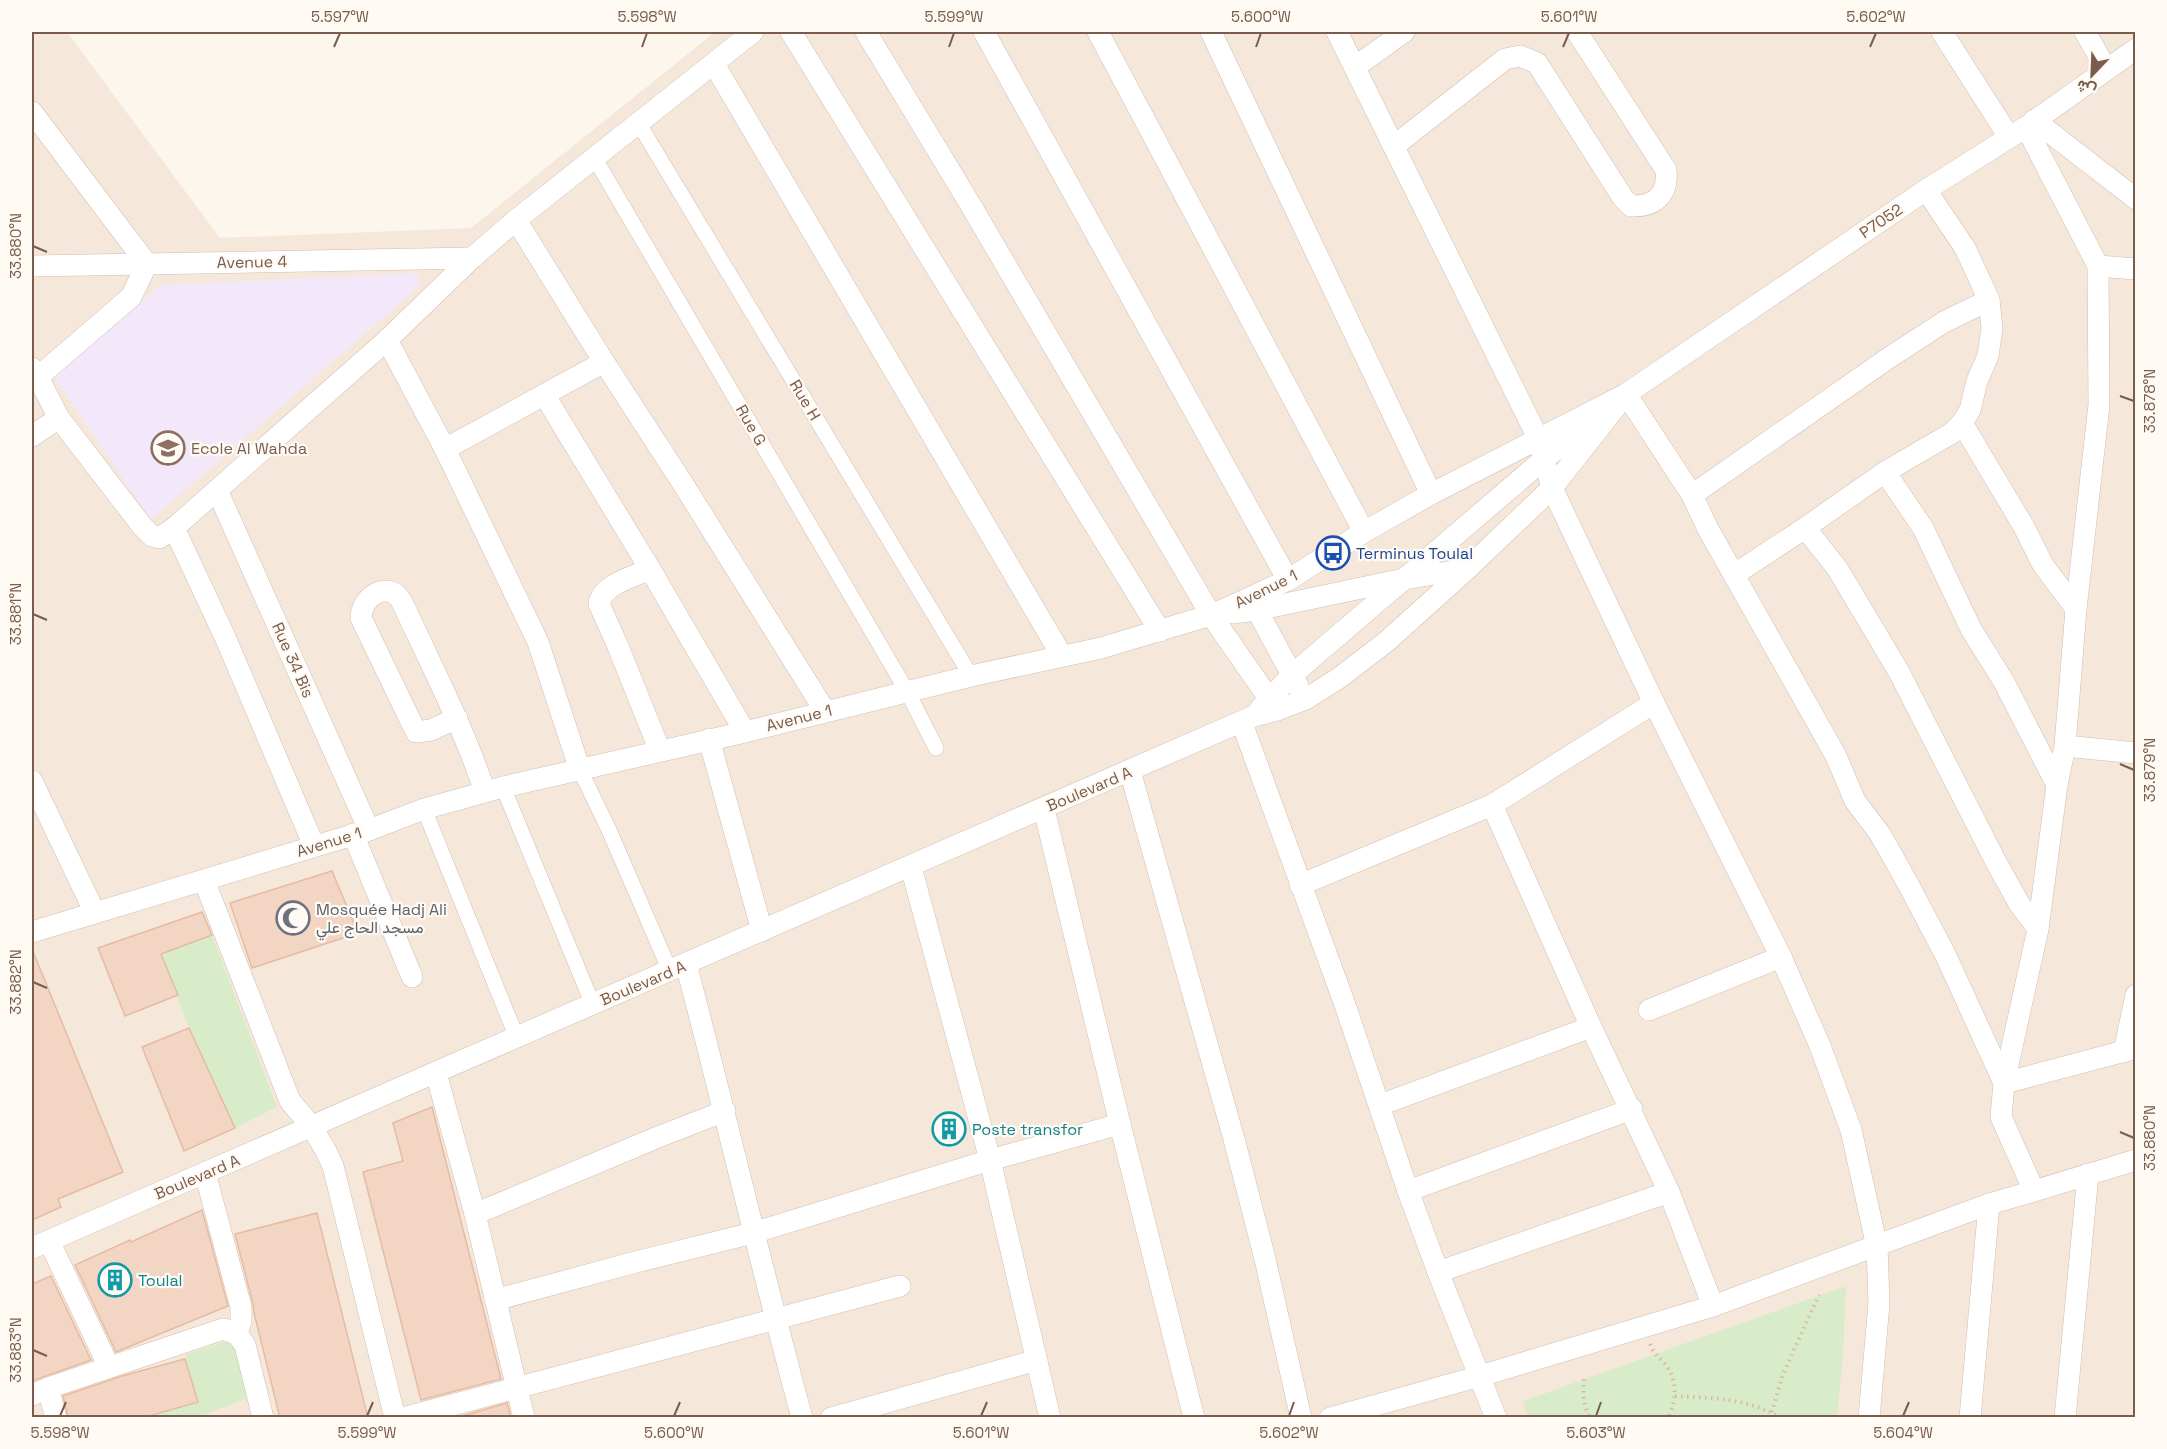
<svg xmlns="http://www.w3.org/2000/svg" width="2167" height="1449" font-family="'Space Grotesk',Vazirmatn,sans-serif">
  <rect width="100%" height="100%" fill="#fdf6ec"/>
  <polygon fill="#f5e8da" points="32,32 67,32 220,238 471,228 715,32 2135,32 2135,1417 32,1417"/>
  <polygon fill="#f3e8fa" points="418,273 419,286 151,520 53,375 161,285"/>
  <g fill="#d8ecc9">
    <polygon points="212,935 277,1107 235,1128 189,1028 161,954"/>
    <polygon points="1846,1286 1843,1354 1837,1417 1528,1417 1523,1401"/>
    <polygon points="227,1341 236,1346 248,1398 206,1414 202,1417 144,1418 198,1402 185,1359 186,1354"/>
  </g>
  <g fill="#f3d5c3" stroke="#e6bba3" stroke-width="1.5">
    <polygon points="332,871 358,933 252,968 230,903"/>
    <polygon points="202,912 212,935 161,954 178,995 125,1016 98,948"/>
    <polygon points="32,949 123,1172 58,1199 61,1207 32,1220"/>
    <polygon points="189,1028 235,1128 184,1151 142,1047"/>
    <polygon points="432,1107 501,1379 421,1400 363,1172 403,1161 393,1123"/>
    <polygon points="954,1118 959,1135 943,1139 938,1122"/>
    <polygon points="202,1210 228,1306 116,1352 75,1265 130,1240 131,1242"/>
    <polygon points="317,1213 368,1418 280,1418 254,1313 253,1304 235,1234"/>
    <polygon points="51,1276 91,1360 32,1381 32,1284"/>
    <polygon points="185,1359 198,1402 142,1418 68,1418 63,1396 122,1376"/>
    <polygon points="507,1403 511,1418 455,1418"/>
  </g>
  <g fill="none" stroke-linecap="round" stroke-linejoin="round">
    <g stroke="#d1beb0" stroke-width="16">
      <g id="pedestrian">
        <polyline points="639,124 971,676"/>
        <polyline points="594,157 908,693 936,748"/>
        <polyline points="580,770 609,830 670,971"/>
        <polyline points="503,787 593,1005"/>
        <polyline points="424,809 517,1038"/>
      </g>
    </g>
    <g stroke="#d1beb0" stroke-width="22">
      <g id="minor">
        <polyline points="791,32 1160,631"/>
        <polyline points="866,32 970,204 1211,615 1277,710"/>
        <polyline points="984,32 1288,580"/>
        <polyline points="1098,32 1364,532"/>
        <polyline points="1211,32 1431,494"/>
        <polyline points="1337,32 1538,438 1552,488 1654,703 1781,957 1820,1046 1851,1130 1877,1247 1879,1303 1869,1418"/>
        <polyline points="1942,32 2009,137"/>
        <polyline points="2085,32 2106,69"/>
        <polyline points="714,64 1062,656"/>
        <polyline points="1355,67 1404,32"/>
        <polyline points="32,112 147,264 131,297 38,377"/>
        <polyline points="2034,120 2136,199"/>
        <path d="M1394,146L1505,59L1520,56L1537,63L1623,198L1631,206C1655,207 1669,194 1666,170L1577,32"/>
        <polyline points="516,220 604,362 685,487 825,711"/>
        <polyline points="32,266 472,258"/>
        <polyline points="2098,266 2136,269"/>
        <polyline points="387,340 445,449 538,642 580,770"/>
        <polyline points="32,368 38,377 59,418 142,526 152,536 159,538 174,528 387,340 472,258 516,220 753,32"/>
        <polyline points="1626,394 1692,495 1708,529 1836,756 1855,801 1880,834 1907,882 1946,956 2004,1083 2136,1048"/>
        <polyline points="545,396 650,569 745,732"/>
        <polyline points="1962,423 2024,527 2043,565 2076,609"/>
        <polyline points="32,436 59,418"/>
        <polyline points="445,449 604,362"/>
        <polyline points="1885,472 1923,528 1971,629 2004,682 2057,785"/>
        <polyline points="217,490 369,830"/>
        <polyline points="1692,495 1890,357 1944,322 1989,300"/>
        <polyline points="174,528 225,637 314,846"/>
        <polyline points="1805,528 1837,568 1899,672 1997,864 2020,905 2038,929"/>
        <path d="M650,569C634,577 602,584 599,604L617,644L660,751"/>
        <polyline points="1735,574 1805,528 1885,472 1952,433 1962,423 1970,410 1977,381 1988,356 1992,328 1989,300 1965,248 1926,190"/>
        <polyline points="1249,601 1257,610 1298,686"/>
        <polyline points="1232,613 1257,610 1404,579 1467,569"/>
        <polyline points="1260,709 1292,675 1543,460 1592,421"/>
        <path d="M457,718L431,730L416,732L361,618C361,596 389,579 402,602C431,665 463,726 485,792"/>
        <polyline points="1242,723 1344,1002 1408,1191 1438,1272 1496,1418"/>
        <polyline points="709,739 762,931"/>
        <polyline points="2065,746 2136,753"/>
        <polyline points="1130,771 1234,1139 1265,1259 1301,1418"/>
        <polyline points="32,781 95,913"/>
        <polyline points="1492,805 1591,1027 1669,1192 1713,1306"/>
        <polyline points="1044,809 1120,1124 1194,1418"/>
        <polyline points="353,834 412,977"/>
        <polyline points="911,867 990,1160 1050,1418"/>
        <polyline points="204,880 290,1101 312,1127 326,1151 333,1166 395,1418"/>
        <polyline points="1300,885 1492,805 1654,703"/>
        <polyline points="32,932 369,830 424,809 503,787 745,732 971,676 1101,648 1211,615 1247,599 1288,580 1364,532 1431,494 1626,394 1926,190 2026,127 2136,49"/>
        <path d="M686,964C726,1115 761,1267 802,1418"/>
        <polyline points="1649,1010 1781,957"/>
        <polyline points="2124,1052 2136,995"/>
        <polyline points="436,1073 475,1214 524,1418"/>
        <polyline points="1380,1105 1591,1027"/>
        <polyline points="205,1173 241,1307 241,1321 237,1334"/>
        <polyline points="1408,1191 1632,1109"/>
        <polyline points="2034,1191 2136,1160"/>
        <polyline points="475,1214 658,1137 725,1111"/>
        <polyline points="49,1241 109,1367"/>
        <polyline points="32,1248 1254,716 1277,710 1306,699 1339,678 1386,642 1467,569 1552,488 1622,399"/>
        <polyline points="1438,1272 1669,1192"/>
        <polyline points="495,1300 632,1263 753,1233 990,1160 1120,1124"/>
        <polyline points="32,1395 48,1388"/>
        <polyline points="56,1418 48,1388 223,1329 237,1334 245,1345 263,1418"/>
        <polyline points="403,1418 900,1286"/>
        <polyline points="831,1418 1037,1360"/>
        <polyline points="1330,1418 1480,1376 1713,1306 1989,1204 2034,1191 2001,1117 2004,1083 2038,929 2057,785 2065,746 2076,609 2099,405 2098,266 2026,127"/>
        <polyline points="1970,1418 1989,1204"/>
        <polyline points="2065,1418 2088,1174"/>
      </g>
    </g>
    <g stroke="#d9b8a5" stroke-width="4" stroke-dasharray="1.5 4.5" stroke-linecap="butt">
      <path d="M1650,1344C1653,1353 1658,1356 1664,1363C1678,1379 1677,1399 1668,1418"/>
      <path d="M1584,1379C1583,1393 1583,1405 1590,1418"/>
      <path d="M1675,1396C1712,1398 1748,1398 1781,1418"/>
      <polyline points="1770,1418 1783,1374 1819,1295"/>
    </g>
    <use href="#pedestrian" stroke="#fff" stroke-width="15"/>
    <use href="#minor" stroke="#fff" stroke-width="21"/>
  </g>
  <path fill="none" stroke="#7a5c4d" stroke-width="2" d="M334,47L340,33M642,47L647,33M949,47L954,33M1256,47L1261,33M1563,47L1569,33M1870,47L1876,33M33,246L47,252M2120,396L2134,401M33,614L47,620M2120,764L2134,770M33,982L47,988M2120,1132L2134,1138M33,1350L47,1356M60,1416L66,1402M367,1416L373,1402M674,1416L680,1402M981,1416L987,1402M1289,1416L1294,1402M1596,1416L1601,1402M1903,1416L1909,1402"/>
  <defs>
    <g id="school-ring" transform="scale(1.725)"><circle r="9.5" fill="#fffaf3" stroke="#8d6e63" stroke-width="1.5"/><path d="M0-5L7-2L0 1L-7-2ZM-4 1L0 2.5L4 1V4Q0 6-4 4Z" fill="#8d6e63"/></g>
    <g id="bus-ring" transform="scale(1.725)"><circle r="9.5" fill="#fffaf3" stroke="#1a4fb4" stroke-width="1.5"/><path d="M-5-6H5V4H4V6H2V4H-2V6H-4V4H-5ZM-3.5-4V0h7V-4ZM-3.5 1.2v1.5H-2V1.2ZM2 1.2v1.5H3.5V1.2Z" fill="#1a4fb4"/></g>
    <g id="mosque-ring" transform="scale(1.725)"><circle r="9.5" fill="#fffaf3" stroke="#6b7280" stroke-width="1.5"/><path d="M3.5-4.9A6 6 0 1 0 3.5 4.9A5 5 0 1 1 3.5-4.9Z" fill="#6b7280"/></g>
    <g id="building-ring" transform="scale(1.725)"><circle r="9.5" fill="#fffaf3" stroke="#0f9aa8" stroke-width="1.5"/><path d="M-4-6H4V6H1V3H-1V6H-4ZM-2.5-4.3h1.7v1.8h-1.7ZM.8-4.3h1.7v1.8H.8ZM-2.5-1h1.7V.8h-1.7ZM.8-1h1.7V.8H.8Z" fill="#0f9aa8"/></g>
  </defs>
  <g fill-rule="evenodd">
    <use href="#school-ring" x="168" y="448"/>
    <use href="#bus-ring" x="1333" y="553"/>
    <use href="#mosque-ring" x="293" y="918"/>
    <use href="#building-ring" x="949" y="1129"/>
    <use href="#building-ring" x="115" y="1280"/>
  </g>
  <g text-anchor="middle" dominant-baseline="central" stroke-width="4.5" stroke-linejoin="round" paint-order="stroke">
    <g font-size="16" fill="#7a5c4d" stroke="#fffaf3">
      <text transform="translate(1881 221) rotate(-34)">P7052</text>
      <text transform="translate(252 262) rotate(-1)">Avenue 4</text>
      <text transform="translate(805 400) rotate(59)">Rue H</text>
      <text transform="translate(751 425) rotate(60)">Rue G</text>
      <text transform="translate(1266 589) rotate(-26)">Avenue 1</text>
      <text transform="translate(293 660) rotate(66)">Rue 34 Bis</text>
      <text transform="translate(799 718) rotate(-14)">Avenue 1</text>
      <text transform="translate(1089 789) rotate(-23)">Boulevard A</text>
      <text transform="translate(329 842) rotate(-17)">Avenue 1</text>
      <text transform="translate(643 983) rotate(-23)">Boulevard A</text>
      <text transform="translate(197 1177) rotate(-23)">Boulevard A</text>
    </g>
    <g font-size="16" fill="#785e54" stroke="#fffaf3" text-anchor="start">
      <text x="191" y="448">Ecole Al Wahda</text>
    </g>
    <g font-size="16" fill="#164399" stroke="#fffaf3" text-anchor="start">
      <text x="1356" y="553">Terminus Toulal</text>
    </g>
    <g font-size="16" fill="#5b616d" stroke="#fffaf3" text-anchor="start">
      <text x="316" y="909">Mosquée Hadj Ali<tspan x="316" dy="18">مسجد الحاج علي</tspan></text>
    </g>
    <g font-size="16" fill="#0d838f" stroke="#fffaf3" text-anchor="start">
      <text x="972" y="1129">Poste transfor</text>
      <text x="138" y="1280">Toulal</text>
    </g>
  </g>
  <rect width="2167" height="1449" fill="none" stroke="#fffaf3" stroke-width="66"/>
  <g transform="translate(2092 75) rotate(203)" stroke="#fffaf3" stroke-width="4.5" paint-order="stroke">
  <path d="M0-4.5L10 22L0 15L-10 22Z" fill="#7a5c4d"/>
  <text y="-9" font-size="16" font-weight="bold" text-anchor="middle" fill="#7a5c4d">ش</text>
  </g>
  <rect x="33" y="33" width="2101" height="1383" fill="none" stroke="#7a5c4d" stroke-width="2"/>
  <g font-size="15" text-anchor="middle" fill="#7a5c4d">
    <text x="340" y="22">5.597°W</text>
    <text x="647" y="22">5.598°W</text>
    <text x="954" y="22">5.599°W</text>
    <text x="1261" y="22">5.600°W</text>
    <text x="1569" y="22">5.601°W</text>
    <text x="1876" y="22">5.602°W</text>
    <text transform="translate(16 246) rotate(-90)" y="5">33.880°N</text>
    <text transform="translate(2150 401) rotate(-90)" y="5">33.878°N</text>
    <text transform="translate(16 614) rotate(-90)" y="5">33.881°N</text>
    <text transform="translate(2150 770) rotate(-90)" y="5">33.879°N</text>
    <text transform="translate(16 982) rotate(-90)" y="5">33.882°N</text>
    <text transform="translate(2150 1138) rotate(-90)" y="5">33.880°N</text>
    <text transform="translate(16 1350) rotate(-90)" y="5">33.883°N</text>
    <text x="60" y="1438">5.598°W</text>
    <text x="367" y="1438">5.599°W</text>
    <text x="674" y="1438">5.600°W</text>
    <text x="981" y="1438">5.601°W</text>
    <text x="1289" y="1438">5.602°W</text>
    <text x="1596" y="1438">5.603°W</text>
    <text x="1903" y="1438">5.604°W</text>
  </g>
</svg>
